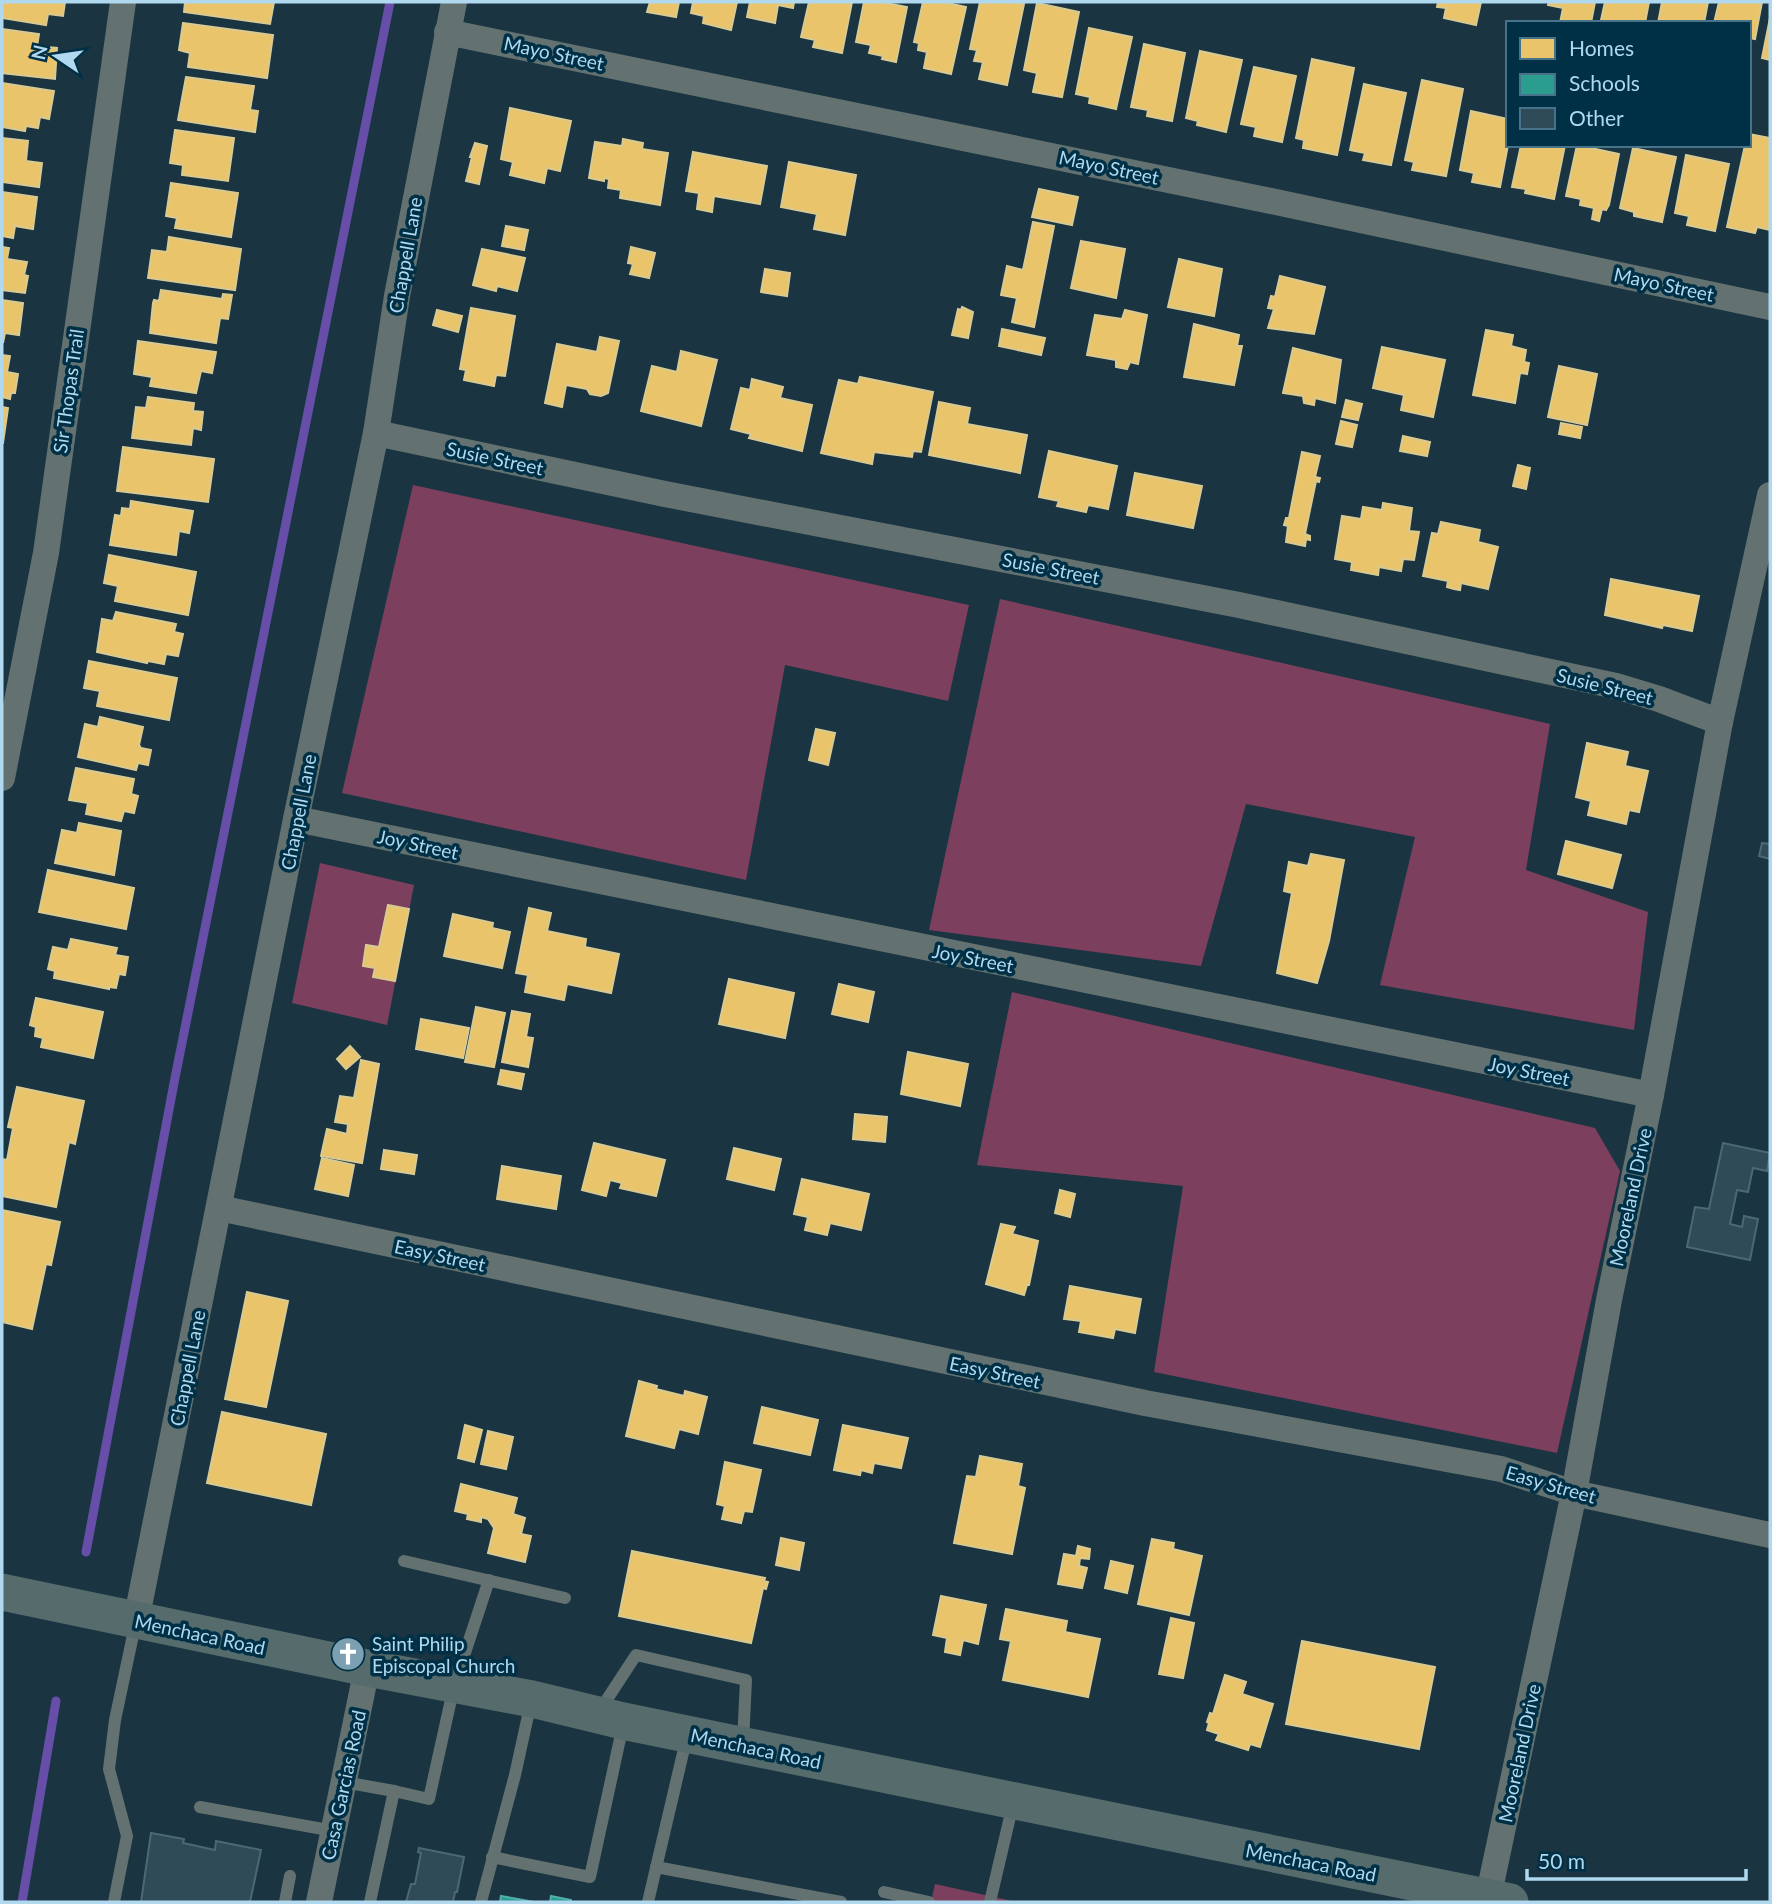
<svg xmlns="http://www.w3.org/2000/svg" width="1772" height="1904" font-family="Lato,sans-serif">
  <rect width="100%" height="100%" fill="#1a3541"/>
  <g fill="#7d3f5e">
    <polygon points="413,485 969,605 948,701 785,665 746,880 342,793"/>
    <polygon points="1000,599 1550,724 1526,870 1648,912 1634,1030 1380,985 1415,837 1246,804 1201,966 929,930"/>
    <polygon points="320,863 414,885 387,1025 292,1003"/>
    <polygon points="1012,992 1595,1128 1620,1171 1557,1453 1154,1372 1183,1186 977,1165"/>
    <polygon points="935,1884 1017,1902 931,1902"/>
  </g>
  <g fill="#e9c46a" stroke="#d8ca92" stroke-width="2">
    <polygon points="3,2 65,2 63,16 48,14 46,25 2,18"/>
    <polygon points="185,2 274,2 270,24 184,12"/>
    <polygon points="650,2 679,2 676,17 647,12"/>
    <polygon points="693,2 737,2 731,30 703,23 704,16 691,13"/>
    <polygon points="750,2 794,2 793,8 778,5 775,23 747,17"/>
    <polygon points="809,2 852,2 842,53 813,47 815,40 801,37"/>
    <polygon points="864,2 881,2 907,7 896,62 882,59 883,56 869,53 871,45 856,42"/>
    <polygon points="923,2 943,2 966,7 951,74 924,68 927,52 918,50 919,43 914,42"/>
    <polygon points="980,2 1011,2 1024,4 1007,85 979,79 983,62 974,61 977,50 970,49"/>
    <polygon points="1438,2 1481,2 1476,25 1444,18 1446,8 1437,7"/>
    <polygon points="1549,2 1595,2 1591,23 1560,23 1563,8 1548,5"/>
    <polygon points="1605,2 1649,2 1645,23 1612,23 1601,20"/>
    <polygon points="1662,2 1708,2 1704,23 1658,23"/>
    <polygon points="1719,2 1762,2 1755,39 1749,38 1749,23 1714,23"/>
    <polygon points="1037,3 1079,12 1062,97 1033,92 1037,73 1024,70"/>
    <polygon points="1770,18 1770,60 1762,58"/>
    <polygon points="183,23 273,35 267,78 188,67 190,53 179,50"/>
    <polygon points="1089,28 1132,37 1116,109 1089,103 1090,97 1076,94"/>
    <polygon points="2,29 39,34 37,46 57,48 55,79 2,73"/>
    <polygon points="1144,44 1185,53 1172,121 1147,116 1148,110 1131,107"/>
    <polygon points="1200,51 1242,60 1226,132 1197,125 1198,121 1186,118"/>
    <polygon points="1312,59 1354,68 1337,155 1303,148 1304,140 1296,138"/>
    <polygon points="1254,67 1296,76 1282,142 1254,136 1256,127 1241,124"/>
    <polygon points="186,77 254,86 250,110 258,111 255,132 178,120"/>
    <polygon points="1422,80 1463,89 1446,176 1412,170 1414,162 1405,160"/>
    <polygon points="2,83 54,91 49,119 40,117 38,128 26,126 25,131 2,127"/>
    <polygon points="1364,84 1406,93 1391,165 1363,160 1365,153 1350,150"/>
    <polygon points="510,108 571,121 560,171 547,168 544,183 510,175 513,162 501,159"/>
    <polygon points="1471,111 1508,119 1508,145 1500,187 1472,182 1474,173 1460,170"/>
    <polygon points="175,130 234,138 228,181 182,175 183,165 170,163"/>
    <polygon points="1749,134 1770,138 1770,230 1757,227 1755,233 1727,227 1745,145 1749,145"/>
    <polygon points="2,138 28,141 26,161 42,163 39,187 2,182"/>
    <polygon points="623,139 643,143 642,149 668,153 660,205 620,198 621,190 608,188 609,179 604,178 604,181 589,178 595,142 622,146"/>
    <polygon points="475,143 487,146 479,184 466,181 472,157 470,157"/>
    <polygon points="1521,145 1565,145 1554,199 1525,193 1526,189 1512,187"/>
    <polygon points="1577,145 1619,154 1609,205 1606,210 1602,209 1599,221 1592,219 1594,208 1580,205 1581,199 1566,196"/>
    <polygon points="1633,148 1676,157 1662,222 1634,216 1634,212 1620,208"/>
    <polygon points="693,152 767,166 760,204 714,196 712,212 697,209 699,193 686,191"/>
    <polygon points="1686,155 1729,164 1715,231 1687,225 1689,216 1675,213"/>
    <polygon points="789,162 856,175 845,235 814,229 817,214 781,207"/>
    <polygon points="171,183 238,193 231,237 175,228 177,218 166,216"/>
    <polygon points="1039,189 1078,197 1072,225 1032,217"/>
    <polygon points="2,192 37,197 33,229 15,226 13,238 2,236"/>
    <polygon points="1033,222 1054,226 1034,327 1012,322 1017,298 1001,295 1007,266 1023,270"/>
    <polygon points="506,226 528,230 524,250 502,246"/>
    <polygon points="169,237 241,249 235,290 148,278 152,250 167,252"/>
    <polygon points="1081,241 1125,249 1116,298 1071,288"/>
    <polygon points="2,247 9,248 7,259 27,262 24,275 28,276 25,293 2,290"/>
    <polygon points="631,247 655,253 649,278 630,274 633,264 628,263"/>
    <polygon points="482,249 525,258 517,291 497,286 496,291 473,285"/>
    <polygon points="1179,259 1222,269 1214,316 1168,307"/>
    <polygon points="765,269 790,273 787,296 761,292"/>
    <polygon points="1280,276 1325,287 1314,334 1268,328 1274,309 1268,308 1271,296 1275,297"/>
    <polygon points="161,290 222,299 223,294 232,295 228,319 220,318 216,343 150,333 153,303 154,300 159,301"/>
    <polygon points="2,300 23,303 19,335 5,333 3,343"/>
    <polygon points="962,307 973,312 968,338 952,335 958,309 961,310"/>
    <polygon points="471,308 515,316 505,376 496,375 494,386 464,380 466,370 460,369"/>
    <polygon points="437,310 462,316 458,332 433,325"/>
    <polygon points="1125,310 1147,315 1138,364 1130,362 1127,369 1116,367 1116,360 1087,355 1095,315 1122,319"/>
    <polygon points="1194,324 1239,335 1237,346 1242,346 1234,385 1184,377"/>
    <polygon points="1002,329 1045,338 1041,355 999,346"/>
    <polygon points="1486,330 1513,335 1511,346 1526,350 1524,362 1529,363 1527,374 1520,373 1515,403 1473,395"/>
    <polygon points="600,337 619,341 608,393 601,396 590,394 587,389 566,385 562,407 545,403 557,344 597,352"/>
    <polygon points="138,341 216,352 212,373 201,371 196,393 150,386 152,377 134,374"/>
    <polygon points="1382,347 1445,360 1433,417 1401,410 1404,395 1373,388"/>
    <polygon points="1293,348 1341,360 1335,403 1315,398 1314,405 1304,403 1303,396 1283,393"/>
    <polygon points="681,351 717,360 701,426 641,411 652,366 677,372"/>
    <polygon points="2,355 10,356 7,372 18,374 15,393 11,393 10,399 2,397"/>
    <polygon points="1559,366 1597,374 1587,425 1548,417"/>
    <polygon points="860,377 933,392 921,452 913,451 912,457 874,452 872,464 821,453 839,380 858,384"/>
    <polygon points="752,379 783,387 780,398 812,405 802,451 749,438 751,434 731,429 741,388 750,390"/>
    <polygon points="148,397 194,403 193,411 203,412 201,430 193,428 191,445 132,438 136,407 146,408"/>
    <polygon points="1346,400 1362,404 1358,420 1342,417"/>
    <polygon points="939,402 970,408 967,424 1027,435 1020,473 929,455"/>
    <polygon points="2,407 8,408 3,443 2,443"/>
    <polygon points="1341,421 1357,425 1352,447 1336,444"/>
    <polygon points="1561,423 1582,427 1580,438 1559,434"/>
    <polygon points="1403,436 1430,442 1427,456 1400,451"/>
    <polygon points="123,447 214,459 208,502 117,491"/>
    <polygon points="1049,451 1117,466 1108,509 1088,505 1086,512 1057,506 1059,501 1039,497"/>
    <polygon points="1302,452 1320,456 1315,477 1320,478 1319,482 1316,481 1305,534 1310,536 1310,540 1306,539 1305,546 1286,542 1288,526 1284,525 1286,518 1289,518"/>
    <polygon points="1518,465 1530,468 1526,489 1513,486"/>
    <polygon points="1135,473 1202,486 1193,528 1127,515"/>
    <polygon points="131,501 193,511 189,533 179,531 176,555 110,545 115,515 121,516 122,508 130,509"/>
    <polygon points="1383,503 1412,508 1409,531 1419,532 1414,560 1403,559 1401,571 1379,567 1378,575 1351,570 1352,562 1335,559 1342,516 1361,519 1363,507 1382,510"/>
    <polygon points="1441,522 1480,530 1478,542 1498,547 1488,589 1461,583 1460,590 1454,589 1447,587 1448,581 1423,576 1432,533 1438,534"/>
    <polygon points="109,555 196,572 188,615 115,601 118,586 104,583"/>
    <polygon points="1611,579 1699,596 1692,631 1663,625 1662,628 1605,615"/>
    <polygon points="116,612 176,624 174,632 183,634 178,656 166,654 164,664 148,661 147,663 97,652 102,619 113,621"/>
    <polygon points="89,661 177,678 169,720 97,706 100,691 84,688"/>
    <polygon points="100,717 143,727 139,745 141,748 151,750 148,765 138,763 136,770 78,757 85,724 98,727"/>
    <polygon points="816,729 835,733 828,765 809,760"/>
    <polygon points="1587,743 1628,752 1625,766 1648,771 1639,812 1629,810 1626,824 1588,815 1591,801 1576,797"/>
    <polygon points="76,768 134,779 131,794 138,796 134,813 124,811 121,821 86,814 88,803 69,800"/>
    <polygon points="79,823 121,831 114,875 55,863 62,830 77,833"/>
    <polygon points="1566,841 1621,855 1612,888 1558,874"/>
    <polygon points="1311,854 1344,860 1329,941 1317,983 1277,973 1292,893 1284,891 1289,862 1308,866"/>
    <polygon points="48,870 134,888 126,929 39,912"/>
    <polygon points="388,905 409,909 395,981 373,977 375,968 363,966 366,945 379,947"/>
    <polygon points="529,908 551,913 547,931 586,939 585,947 619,954 611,993 567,984 564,1000 525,992 528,975 516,973"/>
    <polygon points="453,914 493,923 492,928 510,932 502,968 444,956"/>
    <polygon points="71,939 117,948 115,955 128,957 125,975 119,974 116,988 109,987 109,989 54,978 55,971 48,969 53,947 68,950"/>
    <polygon points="729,979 794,993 785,1038 719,1024"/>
    <polygon points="839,984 874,992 868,1022 832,1014"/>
    <polygon points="36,998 103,1012 93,1058 41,1047 43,1038 35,1036 36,1027 30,1025"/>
    <polygon points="476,1007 505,1013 494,1067 465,1062"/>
    <polygon points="512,1011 530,1014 526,1037 533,1038 528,1067 502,1062"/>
    <polygon points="421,1019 469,1028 463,1058 416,1049"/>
    <polygon points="350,1046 360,1057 346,1069 337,1059"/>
    <polygon points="908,1052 968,1064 960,1106 901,1094"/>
    <polygon points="361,1060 379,1064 362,1163 321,1156 327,1129 347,1134 348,1124 335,1122 340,1096 354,1098"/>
    <polygon points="501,1070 524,1074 521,1089 498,1084"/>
    <polygon points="17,1087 84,1101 75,1144 69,1142 56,1207 2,1196 2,1159 7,1160 13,1128 8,1127"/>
    <polygon points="855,1114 887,1117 885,1142 853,1139"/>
    <polygon points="594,1143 665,1160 656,1196 620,1188 622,1183 610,1180 606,1196 582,1190"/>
    <polygon points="734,1148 781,1159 774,1190 727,1179"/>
    <polygon points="384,1150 417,1155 414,1174 381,1169"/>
    <polygon points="322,1158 354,1165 348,1196 315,1189"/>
    <polygon points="502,1166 561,1176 556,1209 497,1199"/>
    <polygon points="802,1179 869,1194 861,1230 830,1223 827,1235 805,1230 808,1217 794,1214"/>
    <polygon points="1060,1190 1075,1194 1070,1217 1055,1213"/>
    <polygon points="2,1210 60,1222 51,1265 46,1264 32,1329 2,1322"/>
    <polygon points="1001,1224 1015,1227 1012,1234 1038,1241 1029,1285 1027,1285 1024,1295 986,1284"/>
    <polygon points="1070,1286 1141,1299 1135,1333 1115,1329 1113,1338 1079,1332 1081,1321 1064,1319"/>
    <polygon points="247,1292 288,1301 266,1407 225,1399"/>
    <polygon points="639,1381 657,1386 656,1389 684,1396 685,1391 707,1397 698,1434 679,1429 674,1448 626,1436"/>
    <polygon points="762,1407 818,1420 810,1455 754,1443"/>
    <polygon points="222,1412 326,1434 311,1505 207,1483"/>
    <polygon points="465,1425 482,1430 474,1462 458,1458"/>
    <polygon points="843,1425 908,1438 901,1468 874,1463 872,1473 861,1470 860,1475 834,1470"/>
    <polygon points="488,1431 513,1437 506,1469 481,1464"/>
    <polygon points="980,1456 1022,1464 1018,1486 1025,1488 1012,1554 954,1543 967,1476 976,1477"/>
    <polygon points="725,1462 761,1470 752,1512 744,1511 741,1523 722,1519 725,1506 717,1504"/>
    <polygon points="461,1484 517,1498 513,1514 525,1518 521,1534 531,1536 525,1562 488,1553 494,1528 488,1519 481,1517 481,1522 467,1519 468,1514 455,1511"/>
    <polygon points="781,1538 804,1543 799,1570 776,1565"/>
    <polygon points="1152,1539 1174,1543 1173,1549 1202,1556 1189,1615 1138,1604"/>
    <polygon points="1078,1546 1090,1549 1089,1559 1080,1558 1079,1566 1087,1568 1082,1588 1058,1584 1064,1554 1076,1556"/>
    <polygon points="632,1551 765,1578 764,1581 768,1582 766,1589 763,1588 751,1643 619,1616"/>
    <polygon points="1111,1561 1133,1566 1127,1593 1105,1588"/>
    <polygon points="941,1596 986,1605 978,1644 963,1640 960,1655 945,1652 947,1638 933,1635"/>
    <polygon points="1006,1609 1067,1621 1065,1632 1100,1639 1088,1697 1003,1680 1011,1641 1000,1639"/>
    <polygon points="1171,1618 1194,1623 1183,1678 1159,1674"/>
    <polygon points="1302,1641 1435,1667 1419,1749 1286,1724"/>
    <polygon points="1225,1675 1246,1682 1242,1694 1273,1704 1260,1747 1250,1744 1248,1750 1216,1740 1219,1734 1207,1730 1209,1723 1207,1722 1210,1713 1213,1714"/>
  </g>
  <g fill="#2a9d8f" stroke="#52afac" stroke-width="2">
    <polygon points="501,1896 534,1902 500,1902"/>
    <polygon points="551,1896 571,1900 571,1902 550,1902"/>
  </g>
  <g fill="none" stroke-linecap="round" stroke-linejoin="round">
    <g stroke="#664ea9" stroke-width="9">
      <polyline points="86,1552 174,1083 390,2"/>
      <polyline points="22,1902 56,1701"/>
    </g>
  </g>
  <g fill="#2f4b58" stroke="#4b6876" stroke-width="2">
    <polygon points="1762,843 1770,844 1770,859 1759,856"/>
    <polygon points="1723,1143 1770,1153 1767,1171 1753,1168 1748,1192 1737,1190 1730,1224 1742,1227 1744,1216 1758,1219 1750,1260 1687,1247 1695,1207 1709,1209"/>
    <polygon points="151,1833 184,1839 183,1843 215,1850 216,1841 261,1850 250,1902 141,1902"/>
    <polygon points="419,1848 464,1857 457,1892 455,1892 453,1902 406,1902 411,1884 415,1884 421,1853 418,1852"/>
  </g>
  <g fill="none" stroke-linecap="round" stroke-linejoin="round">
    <g stroke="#637271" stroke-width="12">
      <polyline points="404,1561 565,1598"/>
      <polyline points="600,1710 636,1655 746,1680 743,1742"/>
      <polyline points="344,1782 394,1791"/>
      <polyline points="200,1807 334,1831"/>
      <polyline points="492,1857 590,1877 623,1725"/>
      <polyline points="656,1867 841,1902"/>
      <polyline points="884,1892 929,1902"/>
      <polyline points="114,1902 127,1836 109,1769 115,1720 136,1621"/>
      <polyline points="285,1902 290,1876"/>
      <polyline points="370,1902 394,1791 429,1799 454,1686 489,1580"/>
      <polyline points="481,1902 515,1775 531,1702"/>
      <polyline points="648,1902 687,1736"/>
      <polyline points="990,1902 1013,1804"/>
    </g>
    <g stroke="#637271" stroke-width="26">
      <polyline points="447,32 1271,201 1770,307"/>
      <polyline points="376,433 665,494 1239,605 1616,686 1659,699 1720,722"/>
      <polyline points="2,778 46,553 123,2"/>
      <polyline points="296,819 1651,1095"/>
      <polyline points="219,1208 1145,1403 1501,1469 1574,1493 1770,1535"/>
      <polyline points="136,1621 296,819 376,433 397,296 454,2"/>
      <polyline points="1488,1898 1574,1493 1609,1300 1651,1095 1720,722 1770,495"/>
      <polyline points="319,1902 367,1668"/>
    </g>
    <polyline stroke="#566b6c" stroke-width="37" points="2,1592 367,1668 532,1699 623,1721 1510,1902"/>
  </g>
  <defs>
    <g id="church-disc" transform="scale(1.75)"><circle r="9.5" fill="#7c9fb2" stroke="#003046"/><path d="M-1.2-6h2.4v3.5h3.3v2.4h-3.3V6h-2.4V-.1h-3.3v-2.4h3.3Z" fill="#fff"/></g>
  </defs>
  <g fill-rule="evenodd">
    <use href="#church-disc" x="348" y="1654"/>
  </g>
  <g text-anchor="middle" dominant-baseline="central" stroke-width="7" stroke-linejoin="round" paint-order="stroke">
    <g font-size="19" fill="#b0d8ef" stroke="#003046">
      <text transform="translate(554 53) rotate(12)">Mayo Street</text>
      <text transform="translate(1109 167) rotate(12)">Mayo Street</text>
      <text transform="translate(405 255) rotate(-80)">Chappell Lane</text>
      <text transform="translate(1664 284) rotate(12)">Mayo Street</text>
      <text transform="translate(68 391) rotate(-82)">Sir Thopas Trail</text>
      <text transform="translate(495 458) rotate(12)">Susie Street</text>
      <text transform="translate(1051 568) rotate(11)">Susie Street</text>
      <text transform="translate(1605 686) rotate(14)">Susie Street</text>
      <text transform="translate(298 812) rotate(-79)">Chappell Lane</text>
      <text transform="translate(418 844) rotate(12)">Joy Street</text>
      <text transform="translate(973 958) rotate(11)">Joy Street</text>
      <text transform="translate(1529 1071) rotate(11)">Joy Street</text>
      <text transform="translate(1630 1197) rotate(-78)">Mooreland Drive</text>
      <text transform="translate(440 1255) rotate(12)">Easy Street</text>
      <text transform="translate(187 1368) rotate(-79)">Chappell Lane</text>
      <text transform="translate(995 1372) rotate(12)">Easy Street</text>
      <text transform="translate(1551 1484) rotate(16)">Easy Street</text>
      <text transform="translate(200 1634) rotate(12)">Menchaca Road</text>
      <text transform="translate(756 1748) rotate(12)">Menchaca Road</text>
      <text transform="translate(1519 1753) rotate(-78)">Mooreland Drive</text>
      <text transform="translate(343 1785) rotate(-78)">Casa Garcias Road</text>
      <text transform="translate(1311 1862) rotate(11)">Menchaca Road</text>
    </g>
    <g font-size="19" fill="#b0d8ef" stroke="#003046" text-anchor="start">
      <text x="372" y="1643">Saint Philip<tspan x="372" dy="22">Episcopal Church</tspan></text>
    </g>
  </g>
  <rect width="1772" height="1904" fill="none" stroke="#b0d8ef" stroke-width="7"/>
  <rect x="1506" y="21" width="245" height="126" fill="#003046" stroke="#46738a" stroke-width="2"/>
  <rect x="1520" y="38" width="35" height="21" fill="#e9c46a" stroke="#46738a" stroke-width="2"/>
  <text x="1569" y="56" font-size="21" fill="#b0d8ef">Homes</text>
  <rect x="1520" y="74" width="35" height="21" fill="#2a9d8f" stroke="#46738a" stroke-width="2"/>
  <text x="1569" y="91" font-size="21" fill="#b0d8ef">Schools</text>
  <rect x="1520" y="108" width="35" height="21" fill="#2f4b58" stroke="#46738a" stroke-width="2"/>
  <text x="1569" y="126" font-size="21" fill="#b0d8ef">Other</text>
  <g transform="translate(56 56) rotate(283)" stroke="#003046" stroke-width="5" paint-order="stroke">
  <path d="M0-5L12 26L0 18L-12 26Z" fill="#b0d8ef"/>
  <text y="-10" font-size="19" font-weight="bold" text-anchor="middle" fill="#b0d8ef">N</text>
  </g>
  <path d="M1527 1869v10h219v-10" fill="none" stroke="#b0d8ef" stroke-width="3.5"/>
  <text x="1538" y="1869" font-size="21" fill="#b0d8ef" stroke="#003046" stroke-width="5" paint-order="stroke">50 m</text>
</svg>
